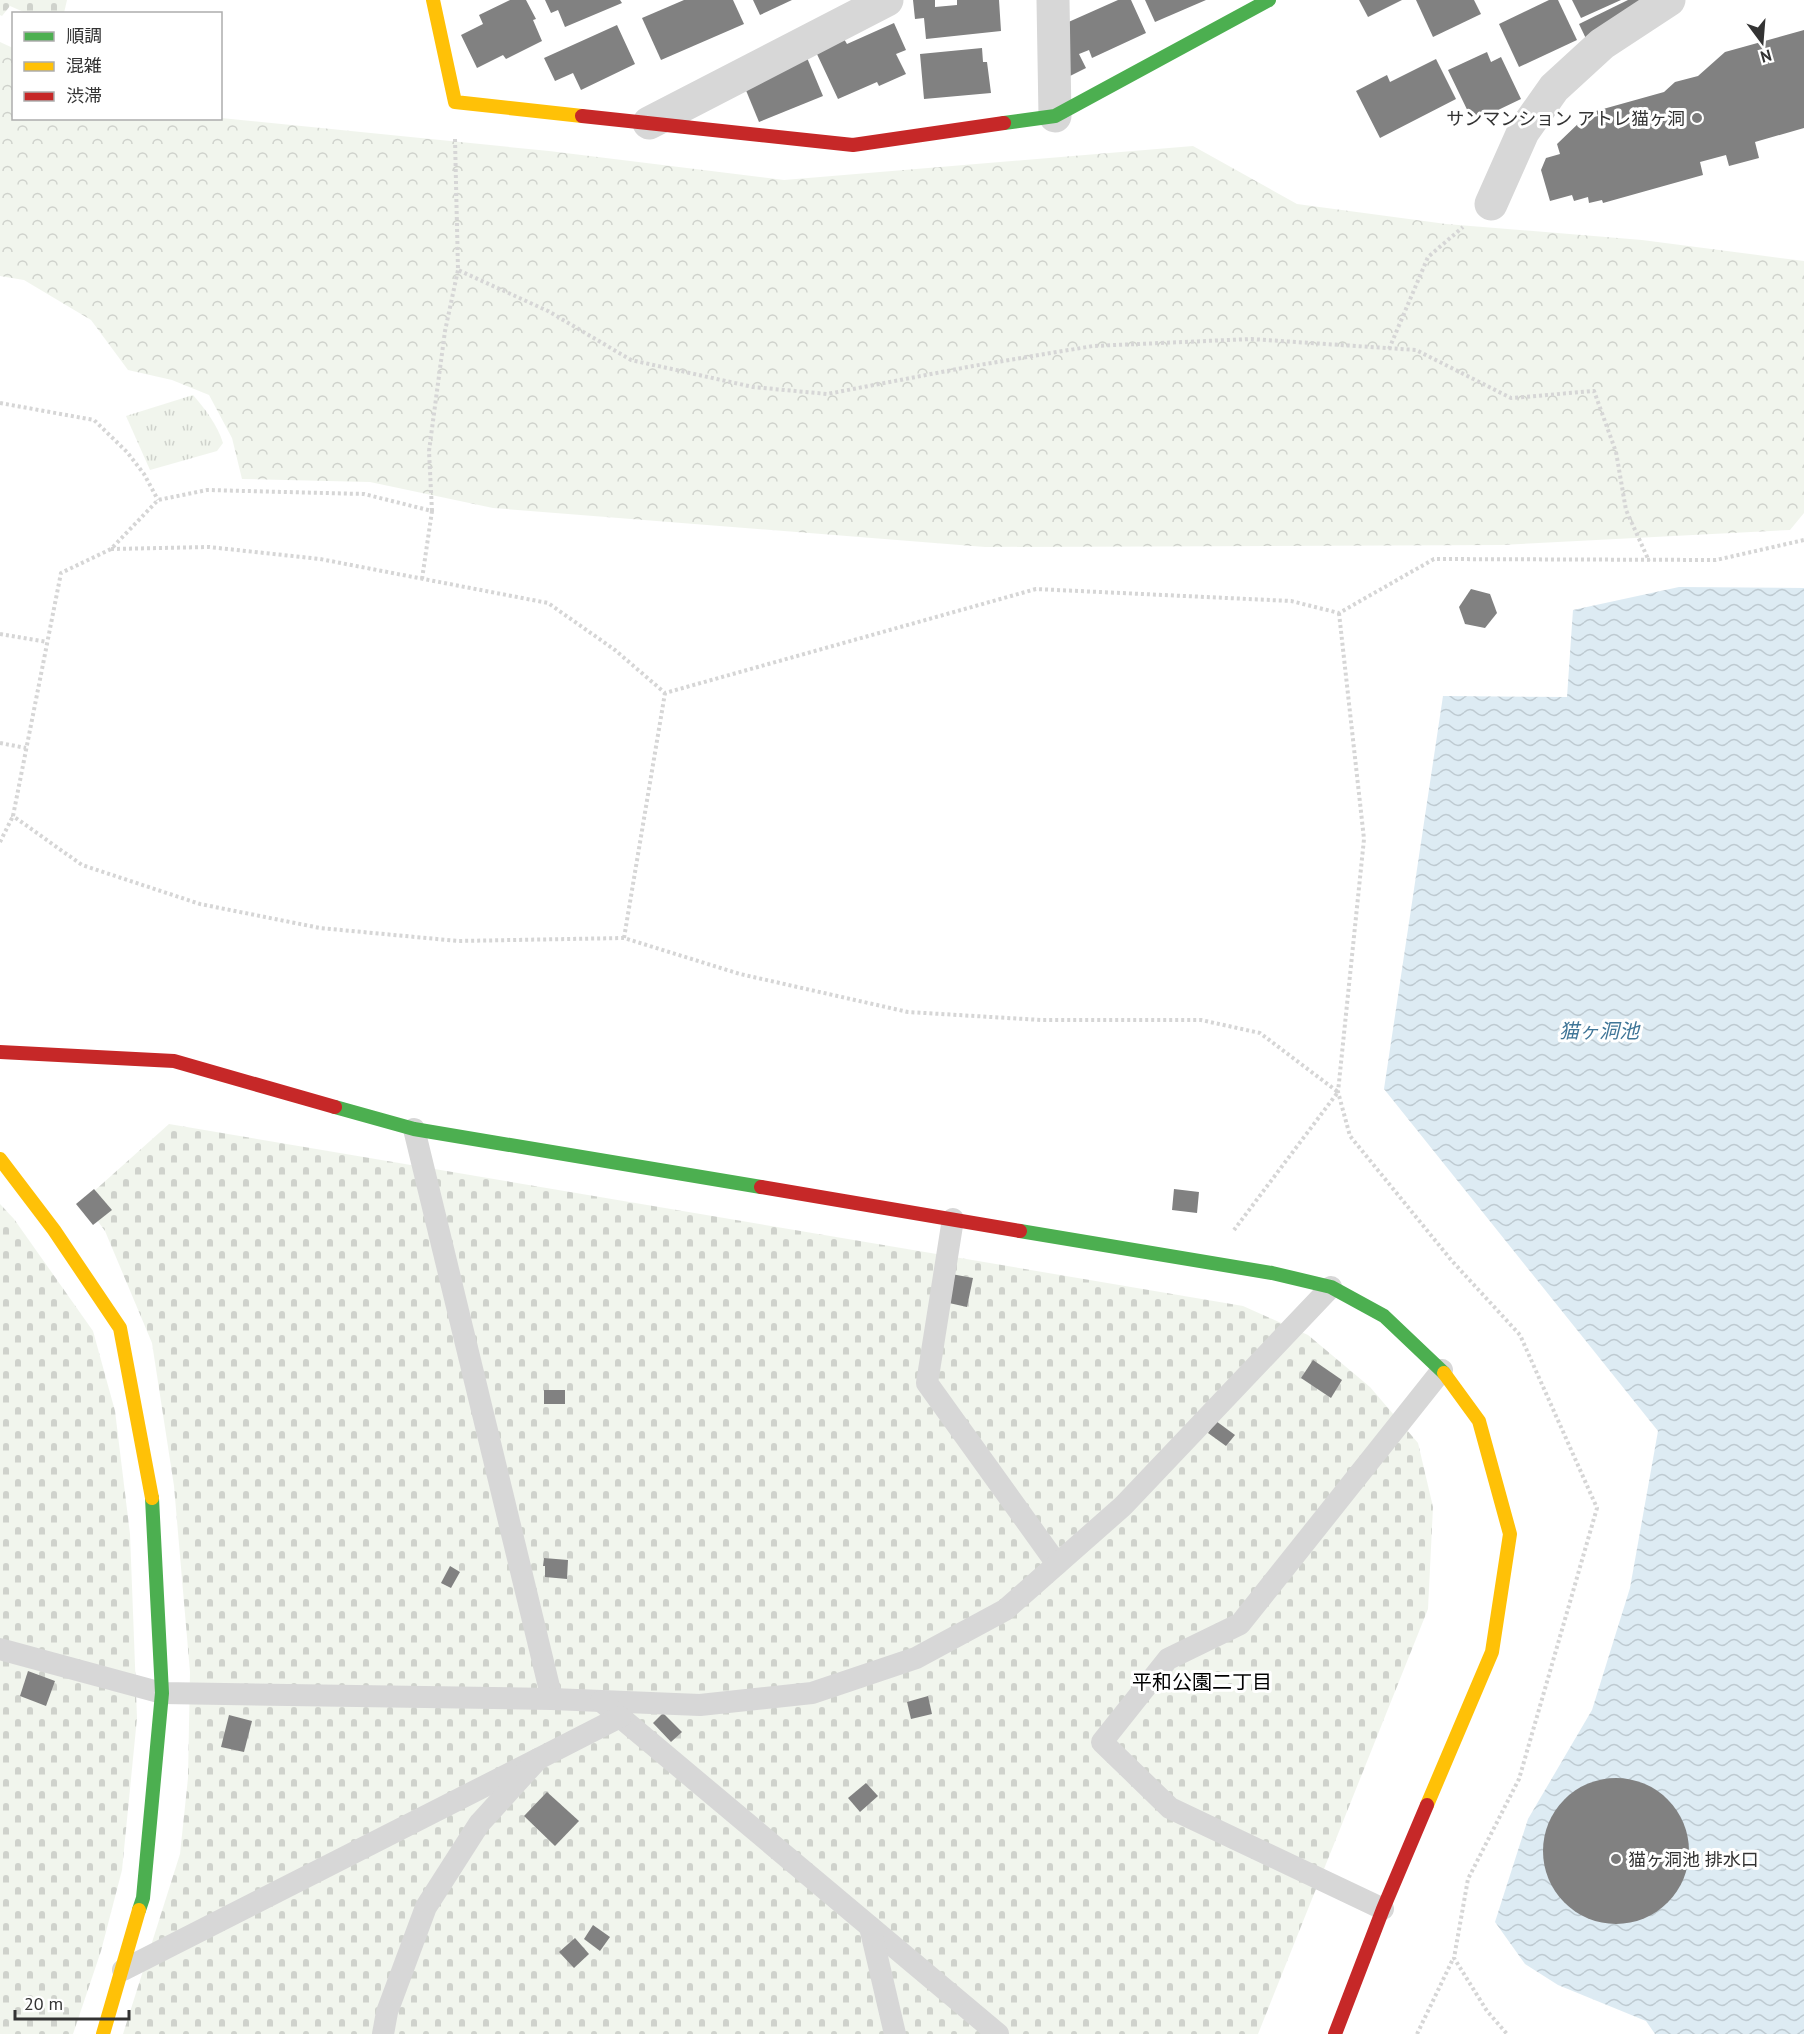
<svg xmlns="http://www.w3.org/2000/svg" width="1804" height="2034" font-family="'PT Sans','Noto Sans JP',sans-serif">
  <defs>
    <pattern id="forest-crowns" width="20" height="18" patternUnits="userSpaceOnUse" patternTransform="scale(1.5)"><rect width="20" height="18" fill="#f1f5ed"/><path d="M2 6a3 3 0 1 1 6 0M12 15a3 3 0 1 1 6 0" fill="none" stroke="#cfd2cc"/></pattern>
    <pattern id="cemetery-stones" width="16" height="16" patternUnits="userSpaceOnUse" patternTransform="scale(1.5)"><rect width="16" height="16" fill="#f1f5ed"/><path d="M2 7V4a2 2 0 0 1 4 0v3zM10 15v-3a2 2 0 0 1 4 0v3z" fill="#cfd2cc"/></pattern>
    <pattern id="park-tufts" width="24" height="20" patternUnits="userSpaceOnUse" patternTransform="scale(1.5)"><rect width="24" height="20" fill="#f1f5ed"/><path d="M3 7l-1-3M5 7V3M7 7l1-3M15 17l-1-3M17 17v-4M19 17l1-3" fill="none" stroke="#cfd2cc"/></pattern>
    <pattern id="water-waves" width="16" height="10" patternUnits="userSpaceOnUse" patternTransform="scale(1.5)"><rect width="16" height="10" fill="#ddebf3"/><path d="M0 5q4-4 8 0t8 0" fill="none" stroke="#becad1"/></pattern>
  </defs>
  <rect width="100%" height="100%" fill="#fff"/>
  <polygon fill="url(#forest-crowns)" points="0,42 13,48 14,118 221,118 549,151 784,180 1193,146 1297,204 1446,224 1642,240 1804,261 1804,513 1790,530 1501,545 985,547 493,508 370,482 242,479 232,438 209,395 172,380 128,370 91,320 24,280 0,276"/>
  <g fill="url(#cemetery-stones)">
    <polygon points="0,0 67,0 64,13 26,13 10,6 2,16 0,15"/>
    <polygon points="169,1124 1243,1306 1308,1335 1370,1387 1418,1443 1433,1507 1428,1609 1258,2034 123,2034 180,1854 188,1778 190,1672 174,1486 152,1343 105,1231 83,1201"/>
    <polygon points="0,1204 14,1219 93,1331 115,1411 130,1534 137,1718 122,1870 101,1951 73,2034 0,2034"/>
  </g>
  <path fill="url(#park-tufts)" d="M193,395C205,409 217,424 223,443L217,451L150,470L126,416Z"/>
  <polygon fill="url(#water-waves)" points="1679,587 1804,588 1804,2034 1655,2034 1646,2021 1558,1985 1525,1964 1495,1922 1528,1819 1592,1710 1630,1588 1658,1431 1384,1089 1443,696 1567,697 1573,610"/>
  <g fill="#818181">
    <polygon points="510,0 526,0 536,19 533,20 542,41 506,59 503,55 477,68 461,35 483,24 479,15"/>
    <polygon points="545,0 620,0 622,3 565,27 558,10 551,13"/>
    <polygon points="684,0 733,0 744,24 661,60 642,18"/>
    <polygon points="753,0 792,0 760,15"/>
    <polygon points="913,0 935,0 935,7 957,5 957,0 999,0 1001,31 926,39 924,18 915,19"/>
    <polygon points="1118,0 1131,0 1146,33 1092,58 1089,50 1079,54 1086,68 1068,77 1055,28"/>
    <polygon points="1145,0 1206,0 1155,22"/>
    <polygon points="1359,0 1402,0 1368,17"/>
    <polygon points="1416,0 1474,0 1481,14 1433,37"/>
    <polygon points="1549,0 1558,0 1577,40 1519,67 1499,24"/>
    <polygon points="1572,0 1621,0 1581,18"/>
    <polygon points="1628,0 1642,0 1591,49 1579,24"/>
    <polygon points="894,23 906,50 896,54 906,74 879,86 877,82 838,99 816,52 844,39 847,44"/>
    <polygon points="617,25 635,64 581,90 573,73 555,81 544,58"/>
    <polygon points="1804,30 1804,128 1755,142 1759,158 1729,166 1726,155 1700,162 1703,175 1603,203 1602,200 1589,203 1588,197 1574,201 1572,195 1550,201 1541,170 1546,158 1560,154 1557,144 1582,120 1598,116 1596,111 1664,92 1675,82 1698,76 1725,52"/>
    <polygon points="982,48 983,62 987,62 991,93 924,99 920,54"/>
    <polygon points="1487,52 1491,62 1501,57 1521,99 1473,122 1448,70"/>
    <polygon points="805,53 823,96 759,122 745,88"/>
    <polygon points="1436,59 1456,99 1380,138 1356,91 1387,75 1390,82"/>
    <polygon points="1471,589 1490,594 1497,613 1485,628 1465,624 1459,607"/>
    <polygon points="94,1189 112,1210 93,1225 76,1204"/>
    <polygon points="1174,1189 1199,1192 1197,1213 1172,1210"/>
    <polygon points="946,1273 973,1278 967,1307 940,1301"/>
    <polygon points="1313,1360 1342,1380 1331,1398 1301,1378"/>
    <rect x="544" y="1390" width="21" height="14"/>
    <polygon points="1216,1421 1235,1435 1226,1446 1208,1433"/>
    <polygon points="544,1558 568,1560 567,1579 545,1577 545,1566 543,1566"/>
    <polygon points="450,1566 460,1572 451,1588 441,1583"/>
    <polygon points="28,1671 55,1681 46,1706 20,1696"/>
    <polygon points="928,1696 932,1714 911,1719 907,1702"/>
    <polygon points="663,1713 682,1732 671,1742 653,1723"/>
    <polygon points="229,1715 252,1721 244,1752 221,1747"/>
    <circle cx="1616" cy="1851" r="73"/>
    <polygon points="866,1783 878,1796 860,1812 848,1798"/>
    <polygon points="547,1792 579,1821 555,1846 524,1816"/>
    <polygon points="593,1925 610,1937 600,1951 584,1939"/>
    <polygon points="575,1938 589,1954 574,1968 559,1952"/>
  </g>
  <g fill="none" stroke-linecap="round" stroke-linejoin="round">
    <g stroke="#d6d6d6" stroke-width="4" stroke-dasharray="3 3" stroke-linecap="butt">
      <polyline points="455,139 458,270 548,311 631,360 753,387 827,394 973,366 1093,346 1251,339 1416,350 1511,398 1594,391 1616,452 1626,510 1649,561"/>
      <polyline points="1389,349 1428,257 1463,227"/>
      <polyline points="0,403 94,420 127,452 144,474 158,500"/>
      <polyline points="432,511 429,451 445,331 458,270"/>
      <polyline points="111,549 209,547 320,559 548,603 615,650 665,693 1036,589 1291,601 1339,613 1434,559 1716,560 1804,540"/>
      <polyline points="422,579 432,511 364,494 207,490 158,500 111,549 61,573 13,816 82,865 200,904 320,928 458,941 624,938 740,974 908,1012 1041,1020 1201,1020 1260,1033 1338,1092 1234,1230"/>
      <polyline points="1339,613 1364,839 1338,1092 1350,1136 1452,1261 1520,1335 1597,1508 1519,1779 1468,1879 1454,1958 1487,2011 1507,2034"/>
      <polyline points="0,634 47,642"/>
      <polyline points="0,743 26,748"/>
      <polyline points="0,842 13,816"/>
      <polyline points="624,938 665,693"/>
      <polyline points="1417,2034 1453,1959"/>
    </g>
    <g stroke="#d7d7d7" stroke-width="22">
      <polyline points="414,1129 552,1699"/>
      <polyline points="953,1219 927,1383 1057,1564"/>
      <polyline points="0,1649 162,1693 552,1699 700,1705 812,1693 916,1658 1005,1610 1123,1506 1331,1287"/>
      <polyline points="601,1701 998,2034"/>
      <polyline points="1383,1909 1170,1808 1102,1742 1168,1659 1240,1624 1442,1370"/>
      <polyline points="870,1927 895,2034"/>
      <polyline points="123,1970 538,1759"/>
      <polyline points="383,2034 387,2012 426,1907 479,1824 538,1759 620,1717"/>
    </g>
    <g stroke="#d7d7d7" stroke-width="33">
      <polyline points="1053,0 1055,116"/>
      <polyline points="649,123 887,0"/>
      <polyline points="1491,204 1523,132 1554,88 1602,44 1669,0"/>
    </g>
    <g stroke="#4caf50" stroke-width="14">
      <polyline points="1004,123 1055,116 1269,0"/>
      <polyline points="335,1107 414,1129 761,1187"/>
      <polyline points="1020,1231 1272,1273 1331,1287 1384,1316 1444,1373"/>
      <polyline points="139,1910 143,1898 162,1693 152,1498"/>
    </g>
    <g stroke="#ffc107" stroke-width="14">
      <polyline points="433,0 455,102 582,116"/>
      <polyline points="0,1159 54,1230 120,1328 152,1498"/>
      <polyline points="1427,1805 1492,1652 1510,1534 1479,1421 1444,1373"/>
      <polyline points="103,2034 139,1910"/>
    </g>
    <g stroke="#c62828" stroke-width="14">
      <polyline points="582,116 853,145 1004,123"/>
      <polyline points="0,1052 174,1061 335,1107"/>
      <polyline points="761,1187 1020,1231"/>
      <polyline points="1335,2034 1383,1909 1427,1805"/>
    </g>
  </g>
  <g fill="#7a7a7a" stroke="#fff" stroke-width="2">
    <circle cx="1697" cy="118" r="6"/>
    <circle cx="1616" cy="1859" r="6"/>
  </g>
  <g text-anchor="middle" dominant-baseline="central" stroke-width="6" stroke-linejoin="round" paint-order="stroke">
    <g font-size="18" fill="#333" stroke="#fff" text-anchor="end">
      <text x="1685" y="118">サンマンション アトレ猫ヶ洞</text>
      <text x="1628" y="1859" text-anchor="start">猫ヶ洞池 排水口</text>
    </g>
    <g font-size="20" font-style="italic" fill="#3f7597" stroke="#fff">
      <text x="1599" y="1031">猫ヶ洞池</text>
    </g>
    <g font-size="20" fill="#000" stroke="#fff">
      <text x="1202" y="1682">平和公園二丁目</text>
    </g>
  </g>
  <rect x="12" y="12" width="210" height="108" fill="#ffffff" stroke="#adadad" stroke-width="1.5"/>
  <rect x="24" y="32" width="30" height="9" fill="#4caf50" stroke="#adadad" stroke-width="1.5"/>
  <text x="66" y="42" font-size="18" fill="#333333">順調</text>
  <rect x="24" y="62" width="30" height="9" fill="#ffc107" stroke="#adadad" stroke-width="1.5"/>
  <text x="66" y="72" font-size="18" fill="#333333">混雑</text>
  <rect x="24" y="92" width="30" height="9" fill="#c62828" stroke="#adadad" stroke-width="1.5"/>
  <text x="66" y="102" font-size="18" fill="#333333">渋滞</text>
  <g transform="translate(1762 42) rotate(164)" stroke="#ffffff" stroke-width="4.5" paint-order="stroke">
  <path d="M0-4.5L10 22L0 15L-10 22Z" fill="#333333"/>
  <text y="-9" font-size="16" font-weight="bold" text-anchor="middle" fill="#333333">N</text>
  </g>
  <path d="M15 2010v9h114v-9" fill="none" stroke="#333333" stroke-width="3"/>
  <text x="24" y="2010" font-size="18" fill="#333333" stroke="#ffffff" stroke-width="4.5" paint-order="stroke">20 m</text>
</svg>
